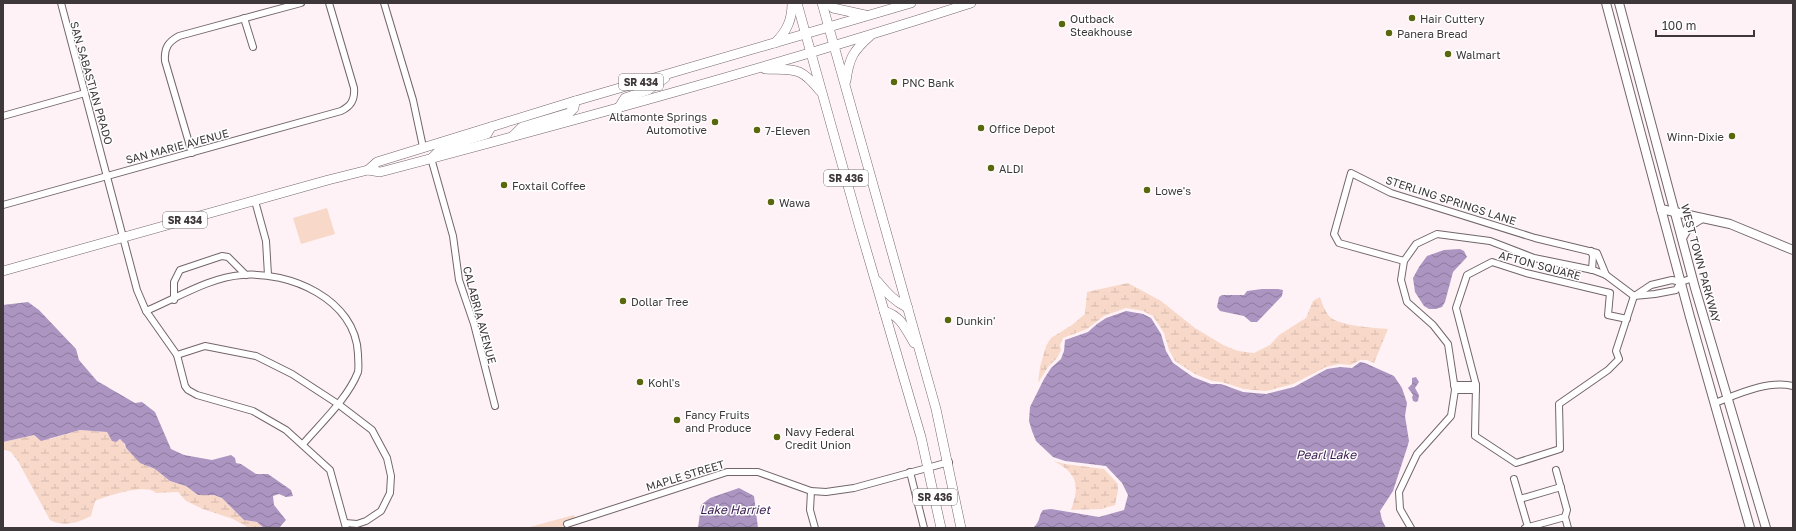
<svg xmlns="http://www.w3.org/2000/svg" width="1796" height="531" font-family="'Golos Text',sans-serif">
  <defs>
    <pattern id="wetland-marsh" width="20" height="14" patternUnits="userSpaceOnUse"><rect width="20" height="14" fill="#f8d8c9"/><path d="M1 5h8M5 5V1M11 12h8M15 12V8" fill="none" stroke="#d6baad"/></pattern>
    <pattern id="water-waves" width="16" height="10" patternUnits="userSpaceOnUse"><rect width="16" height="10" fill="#ac95c1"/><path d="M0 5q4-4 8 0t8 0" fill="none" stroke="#8d7b9e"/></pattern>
  </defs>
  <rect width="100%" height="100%" fill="#fef2f6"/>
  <g fill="url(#wetland-marsh)">
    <path d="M1128,283L1161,301L1195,328L1223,345L1238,351L1254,353L1270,345L1279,335L1306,318L1313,301L1320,297C1322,303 1325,312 1330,317C1339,326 1375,328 1388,329L1374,363L1367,360H1360L1351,365L1339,364L1326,367L1293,384L1266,391L1244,389L1222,382L1212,381L1195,374L1175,361L1169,350L1164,333L1153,316L1143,311L1126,308L1104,316L1087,329L1063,338L1060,345L1061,350L1057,358L1048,367L1038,383L1040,367L1046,346L1051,338L1072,325L1085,314L1087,292Z"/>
    <path d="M80,430L107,432L109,436L123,441L126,449L149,467L155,469L170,481L186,486L198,495H214L222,498L244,520L257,522L264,528H249L233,519L203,509L186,501L178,492L156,493C146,483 107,496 95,501L91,516C78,523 64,527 50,520L18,461L11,452L3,449V442L34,435L37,438L50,439Z"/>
    <path d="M1054,461L1065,464L1104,469L1118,484V490L1115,505L1101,509L1071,510C1080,486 1078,474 1054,461Z"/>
  </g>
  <g fill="#f8d8c9">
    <polygon points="327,208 335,234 301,244 293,218"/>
    <polygon points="574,515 575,518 563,522 565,528 526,528"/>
  </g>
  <g fill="url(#water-waves)">
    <polygon points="1460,249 1464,251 1467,257 1453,272 1445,302 1442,307 1436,309 1429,309 1424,306 1415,292 1413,278 1419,267 1427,256 1444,250"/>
    <polygon points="1262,289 1278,289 1283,290 1282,296 1257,322 1251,322 1244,316 1220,311 1217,307 1219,297 1222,295 1244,295 1247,291"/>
    <polygon points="28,302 39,310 76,349 79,360 97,381 135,403 142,402 155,412 171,449 184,455 212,460 231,455 235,458 236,463 241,464 256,474 268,474 291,490 293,496 286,497 279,494 273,496 274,505 286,520 279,528 264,528 257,522 244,520 222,498 214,495 198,495 186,486 170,481 155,469 140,463 126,448 125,444 120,439 116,442 112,441 107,432 80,430 41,441 34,435 3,442 3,305"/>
    <path d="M1126,311L1143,314L1151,318L1161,334L1166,351L1173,363L1193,377L1211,384H1221L1243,392L1266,394L1294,387L1327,369L1340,367L1352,368L1360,362L1365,363L1394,376L1402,388L1407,403L1405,416L1409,441L1407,448L1393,491L1380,511L1382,520L1386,528H1033C1041,521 1038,516 1043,510L1051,509L1099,517L1124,510L1128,495L1122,483L1106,466L1065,461L1053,457L1036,441L1032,431L1029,421L1030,407L1044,379L1051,368L1061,359L1064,351L1065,340L1088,332L1097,324L1106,318Z"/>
    <polygon points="1416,377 1419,382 1415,388 1419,395 1418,401 1416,402 1413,401 1412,397 1413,395 1408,388 1412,384 1412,378"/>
    <polygon points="739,488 754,496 758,528 698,528 701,505 710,498"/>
  </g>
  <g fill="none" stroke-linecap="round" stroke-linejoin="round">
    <g stroke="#72666a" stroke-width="8">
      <g id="street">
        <polyline points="61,3 137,290 146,311 177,355 185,386 188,390 197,395 253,411 286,430 330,470 346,528"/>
        <polyline points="384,3 413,100 423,147"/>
        <polyline points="244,18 253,47"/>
        <polyline points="3,116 85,93"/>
        <path d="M192,153L165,61C164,48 168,42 179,36L301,3"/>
        <polyline points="431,158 453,236 459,280 474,324 495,406"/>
        <polyline points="255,201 266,241 268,275"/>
        <path d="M3,205L341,111C351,106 355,100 354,88L329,3"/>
        <polyline points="1591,251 1593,256 1592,270"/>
        <polyline points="1404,261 1339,243 1334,234 1351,173 1391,193 1535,238 1597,253 1606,275"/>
        <polyline points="1636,295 1651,285 1672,280 1681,282 1693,278"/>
        <polyline points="174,300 174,282 180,270 222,256 228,257 246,275"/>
        <path d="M146,311C175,299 210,277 242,275C289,271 356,299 358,354C358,359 359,367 358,372C348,398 321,423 303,444"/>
        <polyline points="1627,319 1608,315 1610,293 1526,273 1492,262 1467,275 1456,308 1476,385 1475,436 1516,463 1560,449 1559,404 1608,370 1619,359 1616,351 1634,296"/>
        <polyline points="177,355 205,346 256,356 292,374 338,404 372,430 387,458 391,476 390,493 381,511 366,521 357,524 345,523"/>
        <polyline points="1454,385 1476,385"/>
        <polyline points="1455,390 1476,390"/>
        <path d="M1715,403C1738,394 1768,380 1793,386"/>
        <polyline points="1556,470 1567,510 1565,517 1568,528"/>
        <polyline points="910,472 924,528"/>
        <polyline points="1514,479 1528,527"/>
        <polyline points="811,491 810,510 815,528"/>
        <polyline points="1520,499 1561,487"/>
        <polyline points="567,524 727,472 758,472 811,491 826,492 854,488 949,462"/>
        <polyline points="1411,528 1400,509 1399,492 1417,454 1451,416 1455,390 1448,344 1433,325 1407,302 1401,280 1404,261 1416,244 1437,234 1490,241 1534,258 1593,270 1606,275 1634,296 1655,294 1676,290 1681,282"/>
        <polyline points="1525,528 1565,517"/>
      </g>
    </g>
    <g stroke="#72666a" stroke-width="10">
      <g id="secondary">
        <polyline points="1606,3 1690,317 1750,528"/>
        <polyline points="1619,3 1695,288 1766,528"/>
        <polyline points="1661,209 1730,224 1793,250"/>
        <polyline points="1682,238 1689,226 1702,218"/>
      </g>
    </g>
    <g stroke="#72666a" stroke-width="10">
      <g id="primary">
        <polyline points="797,3 859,225 921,437 941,528"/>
        <polyline points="822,3 936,409 961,528"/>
        <polyline points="829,3 833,8 865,15"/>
        <path d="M775,43C787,31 792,20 792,3"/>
        <path d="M765,69C795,70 800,66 820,91"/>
        <path d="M846,81C849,58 853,51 870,36"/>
        <polyline points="618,109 625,98 648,90 665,78"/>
        <polyline points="513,136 522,127 569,113 574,108 575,101"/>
        <polyline points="432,158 442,148 487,134 491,127"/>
        <polyline points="368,170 377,162 575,101 911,3"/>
        <path d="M3,271L328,180L368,170L380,172L388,170C584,118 779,65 971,3"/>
        <path d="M877,281C887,293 894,301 908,308"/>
        <path d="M884,311C901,316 905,328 914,343"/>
      </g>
    </g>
    <use href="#street" stroke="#fff" stroke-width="6"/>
    <use href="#secondary" stroke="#fff" stroke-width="8"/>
    <use href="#primary" stroke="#fff" stroke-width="9"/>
  </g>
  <g fill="#5a670d" stroke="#fff" stroke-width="1.5">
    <circle cx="1412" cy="18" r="4"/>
    <circle cx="1062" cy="24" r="4"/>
    <circle cx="1389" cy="33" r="4"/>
    <circle cx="1448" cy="54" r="4"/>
    <circle cx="894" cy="82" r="4"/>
    <circle cx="715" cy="122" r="4"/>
    <circle cx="981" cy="128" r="4"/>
    <circle cx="757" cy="130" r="4"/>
    <circle cx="1732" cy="136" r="4"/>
    <circle cx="991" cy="168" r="4"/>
    <circle cx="504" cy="185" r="4"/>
    <circle cx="1147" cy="190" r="4"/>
    <circle cx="771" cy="202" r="4"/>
    <circle cx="623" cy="301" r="4"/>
    <circle cx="948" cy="320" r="4"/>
    <circle cx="640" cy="382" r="4"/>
    <circle cx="677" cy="420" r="4"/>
    <circle cx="777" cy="437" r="4"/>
  </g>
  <g text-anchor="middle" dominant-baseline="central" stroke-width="3" stroke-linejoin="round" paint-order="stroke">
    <g fill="#fff" stroke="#787475" stroke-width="1">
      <rect x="619" y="74" width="44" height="16" rx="3"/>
      <rect x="824" y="170" width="44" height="16" rx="3"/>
      <rect x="163" y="212" width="44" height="16" rx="3"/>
      <rect x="913" y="489" width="44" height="16" rx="3"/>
    </g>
    <g font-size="10" font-weight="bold" fill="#3e383a">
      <text x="641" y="82">SR 434</text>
      <text x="846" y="178">SR 436</text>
      <text x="185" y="220">SR 434</text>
      <text x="935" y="497">SR 436</text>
    </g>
    <g font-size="11" fill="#3e383a" stroke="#fff" text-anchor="start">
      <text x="1070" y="18">Outback<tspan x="1070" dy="13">Steakhouse</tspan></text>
      <text x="1420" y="18">Hair Cuttery</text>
      <text x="1397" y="33">Panera Bread</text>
      <text x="1456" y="54">Walmart</text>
      <text x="902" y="82">PNC Bank</text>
      <text x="707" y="116" text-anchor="end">Altamonte Springs<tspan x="707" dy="13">Automotive</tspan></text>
      <text x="989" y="128">Office Depot</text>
      <text x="765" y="130">7-Eleven</text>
      <text x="1724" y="136" text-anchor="end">Winn-Dixie</text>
      <text x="999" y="168">ALDI</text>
      <text x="512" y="185">Foxtail Coffee</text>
      <text x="1155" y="190">Lowe's</text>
      <text x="779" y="202">Wawa</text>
      <text x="631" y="301">Dollar Tree</text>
      <text x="956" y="320">Dunkin'</text>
      <text x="648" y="382">Kohl's</text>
      <text x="685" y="414">Fancy Fruits<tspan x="685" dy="13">and Produce</tspan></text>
      <text x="785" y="431">Navy Federal<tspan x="785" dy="13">Credit Union</tspan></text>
    </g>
    <g font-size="11" fill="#3e383a" stroke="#fff">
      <text transform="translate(92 83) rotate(74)">SAN SABASTIAN PRADO</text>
      <text transform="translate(177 146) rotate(-15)">SAN MARIE AVENUE</text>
      <text transform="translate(1451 200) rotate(18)">STERLING SPRINGS LANE</text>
      <text transform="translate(1701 263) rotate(75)">WEST TOWN PARKWAY</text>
      <text transform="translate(1540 265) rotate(15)">AFTON SQUARE</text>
      <text transform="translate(480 315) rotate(75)">CALABRIA AVENUE</text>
      <text transform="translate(685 475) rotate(-17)">MAPLE STREET</text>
    </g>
    <g font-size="12" font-style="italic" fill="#391a50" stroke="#fff">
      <text x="1326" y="454">Pearl Lake</text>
      <text x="735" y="509">Lake Harriet</text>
    </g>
  </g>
  <rect width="1796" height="531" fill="none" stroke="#3e383a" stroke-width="8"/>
  <path d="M1656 30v6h98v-6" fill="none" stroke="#3e383a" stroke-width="2"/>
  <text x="1662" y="30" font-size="12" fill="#3e383a" stroke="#ffffff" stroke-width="3" paint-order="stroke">100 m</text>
</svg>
